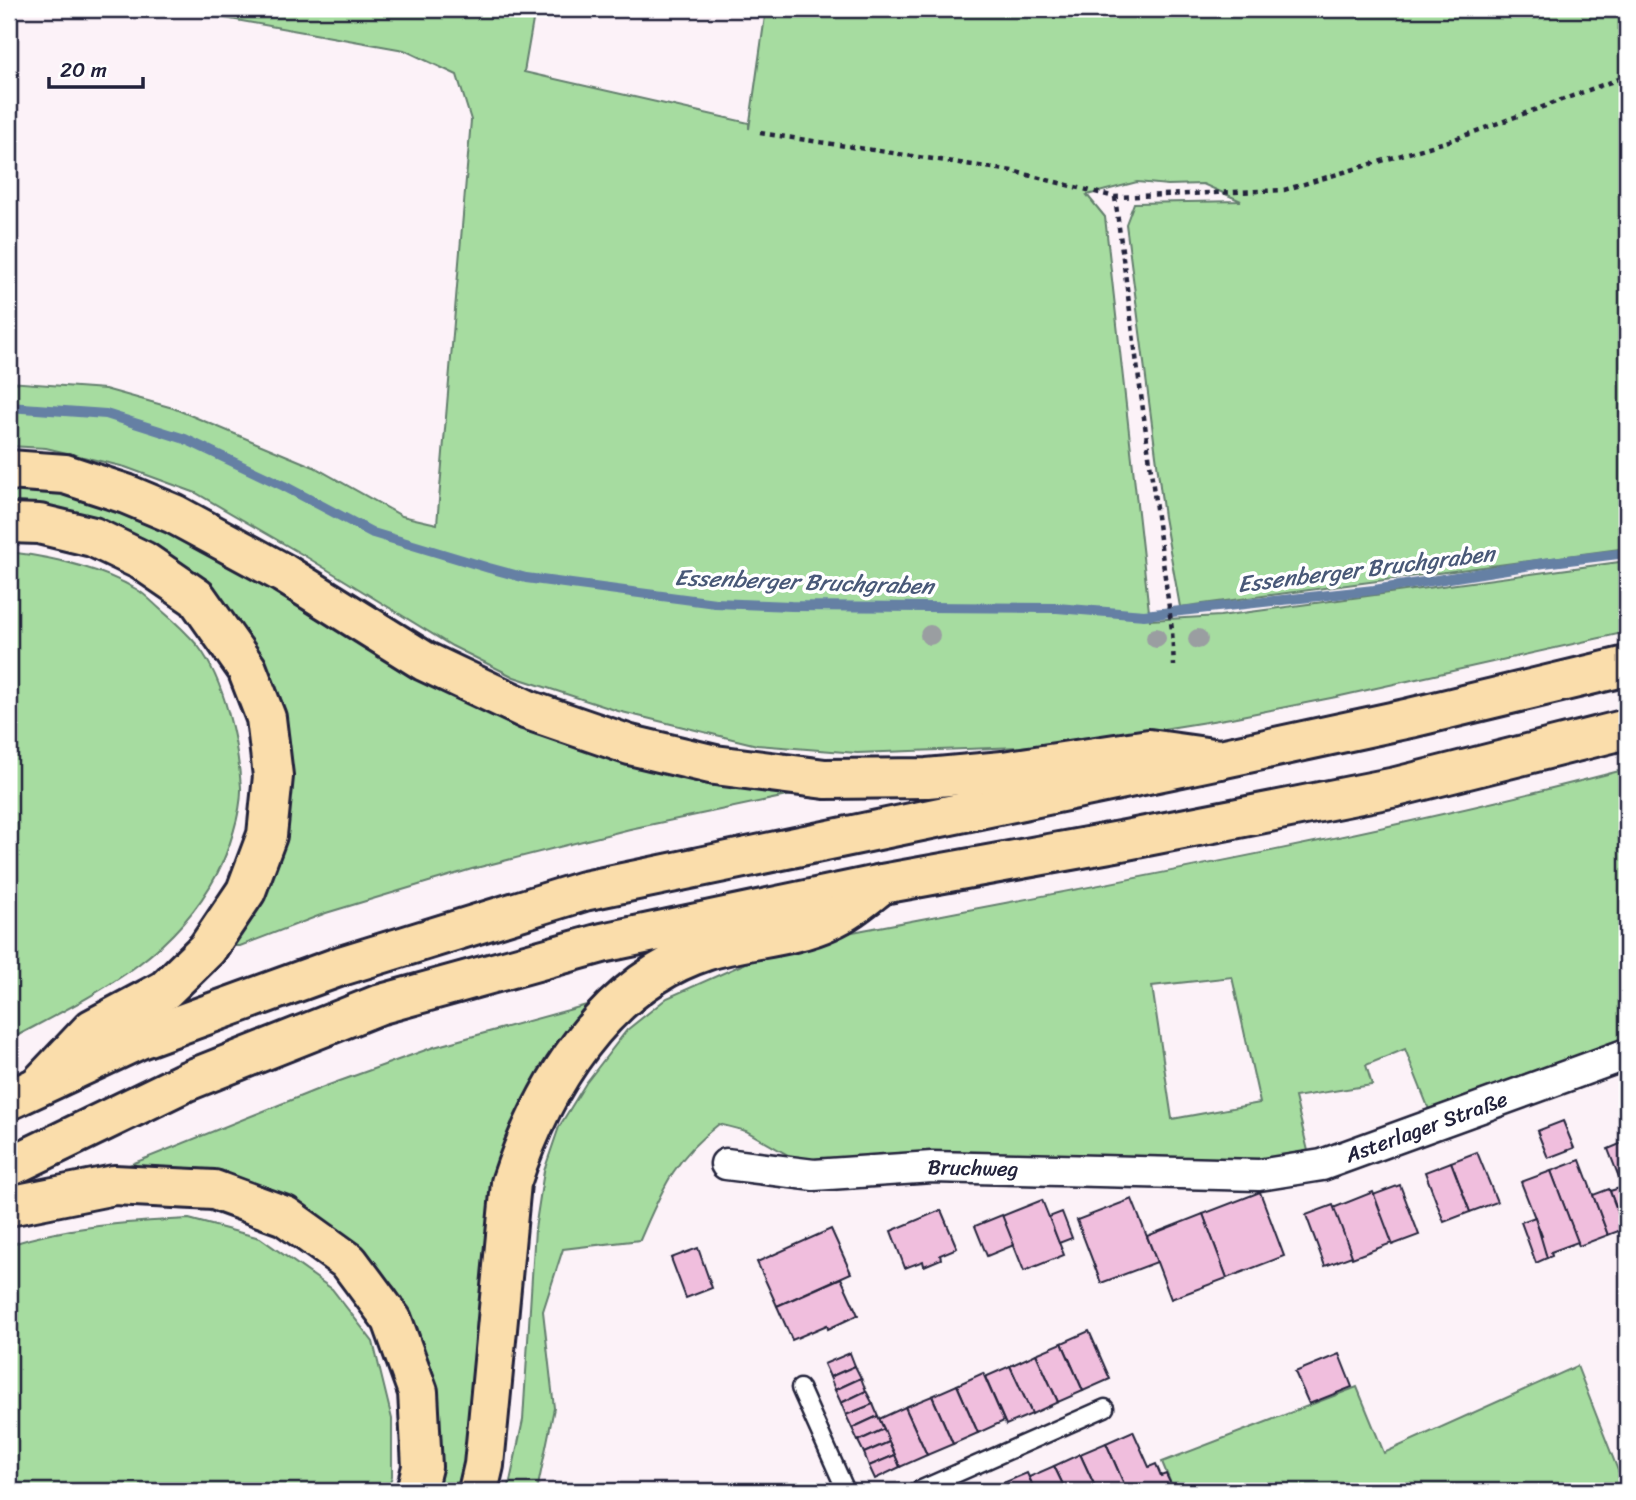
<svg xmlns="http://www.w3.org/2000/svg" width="1636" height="1500" font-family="Sriracha,sans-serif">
  <rect width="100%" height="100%" fill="#fcf2f8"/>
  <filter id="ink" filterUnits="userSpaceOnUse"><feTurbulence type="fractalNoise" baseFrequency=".0143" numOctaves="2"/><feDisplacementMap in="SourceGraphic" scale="14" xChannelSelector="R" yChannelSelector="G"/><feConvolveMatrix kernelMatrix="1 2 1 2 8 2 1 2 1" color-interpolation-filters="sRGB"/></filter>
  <g filter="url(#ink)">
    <g fill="#a6dca0" stroke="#647f6e" stroke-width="2" fill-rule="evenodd">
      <polygon points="174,9 535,9 524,72 749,123 749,129 766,9 1627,9 1627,548 1180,607 1164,517 1126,224 1134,203 1241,201 1203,184 1168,185 1137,182 1087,195 1105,217 1150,620 1220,616 1627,561 1627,632 1336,697 1231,718 1101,739 1020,747 857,753 757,745 618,711 514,677 452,646 305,556 196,493 125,467 46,448 9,446 9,382 105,389 173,408 314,467 402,516 437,524 471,120 457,75 404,50"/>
      <polygon points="9,484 46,487 130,511 209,547 407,667 815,790 630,829 472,869 326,913 240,946 235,946 233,939 270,873 240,632 9,508"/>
      <path d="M9,552C51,557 98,567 136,589C145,594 152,602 160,609C173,620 187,633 198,646C225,681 238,744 241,787C242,811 228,853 217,874C171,961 91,996 9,1040Z"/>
      <path d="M1627,769V1043L1430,1112L1405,1049L1366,1065L1372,1085L1295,1097L1309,1155L1266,1165L809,1167L746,1131L719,1124C674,1158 662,1190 640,1240L563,1249L543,1311L554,1408L537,1491H508L523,1420L535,1229L544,1171L559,1127L586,1083L627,1030L667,998L764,955L826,937C1094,886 1363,838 1627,769ZM1232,977L1260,1103L1172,1119L1152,986Z"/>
      <polygon points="612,998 537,1096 463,1491 430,1491 439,1425 432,1378 418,1329 395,1288 353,1243 104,1175 326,1086 434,1047"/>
      <path d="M189,1219L260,1238L332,1289L373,1342L392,1419V1476L387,1491H9V1245C68,1226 128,1222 189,1219Z"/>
      <polygon points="1577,1366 1626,1491 1174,1491 1162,1462 1357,1387 1384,1453"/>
    </g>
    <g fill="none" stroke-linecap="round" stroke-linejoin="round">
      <polyline stroke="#6580a4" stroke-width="10" points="9,407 106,414 185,439 284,486 373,533 489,568 526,578 715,603 791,606 1057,608 1144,615 1374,590 1544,563 1627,553"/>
    </g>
    <g fill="#f0bedd" stroke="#22223b" stroke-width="2">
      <polygon points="1563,1121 1574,1148 1548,1158 1537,1131"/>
      <polygon points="1627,1141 1627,1198 1608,1149"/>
      <polygon points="1477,1152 1497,1202 1470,1212 1451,1162"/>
      <polygon points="1580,1160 1608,1235 1579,1246 1551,1171"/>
      <polygon points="1451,1162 1470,1212 1444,1222 1425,1172"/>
      <polygon points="1551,1171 1578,1242 1551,1252 1552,1256 1547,1258 1539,1237 1542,1236 1521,1182"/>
      <polygon points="1400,1185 1419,1235 1392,1245 1373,1195"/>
      <polygon points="1623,1187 1627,1198 1627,1227 1624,1229 1610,1191"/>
      <polygon points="1609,1189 1624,1229 1608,1235 1593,1195"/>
      <polygon points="1260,1192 1284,1256 1227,1278 1203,1214"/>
      <polygon points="1373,1192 1392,1243 1352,1258 1333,1208"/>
      <polygon points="1132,1199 1157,1262 1101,1283 1077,1220"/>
      <polygon points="1042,1200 1064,1255 1024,1271 1002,1216"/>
      <polygon points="1333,1205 1352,1256 1325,1266 1306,1215"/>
      <polygon points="941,1210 957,1248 940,1255 941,1259 924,1266 923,1261 905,1268 891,1231"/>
      <polygon points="1062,1212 1072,1238 1059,1243 1049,1217"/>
      <polygon points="1203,1214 1227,1278 1171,1299 1147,1236"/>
      <polygon points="1002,1215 1014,1245 987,1256 975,1226"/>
      <polygon points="1535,1217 1547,1258 1536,1263 1521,1222"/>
      <polygon points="831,1229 851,1273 777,1306 757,1262"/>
      <polygon points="698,1248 712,1288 686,1298 671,1258"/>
      <polygon points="841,1278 858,1315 828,1329 827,1325 792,1340 777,1306"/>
      <polygon points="1089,1331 1110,1379 1083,1391 1062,1343"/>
      <polygon points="1062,1343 1083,1391 1058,1402 1036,1354"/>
      <polygon points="850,1353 855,1366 830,1377 824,1364"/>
      <polygon points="1036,1354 1058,1402 1032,1414 1010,1366"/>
      <polygon points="1339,1354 1352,1387 1309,1404 1295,1372"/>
      <polygon points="855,1366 861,1378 835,1390 830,1377"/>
      <polygon points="1010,1366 1032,1414 1006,1425 985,1377"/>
      <polygon points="983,1373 1004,1421 978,1433 957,1385"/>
      <polygon points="861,1378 866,1391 841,1403 835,1390"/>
      <polygon points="957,1385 978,1433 953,1444 932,1396"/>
      <polygon points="866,1391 873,1404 846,1415 841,1403"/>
      <polygon points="932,1396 953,1444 927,1455 905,1407"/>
      <polygon points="873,1404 878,1416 852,1428 846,1415"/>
      <polygon points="905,1407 927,1455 900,1467 879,1419"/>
      <polygon points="878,1416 884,1429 858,1441 852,1428"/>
      <polygon points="884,1429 889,1442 864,1453 858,1441"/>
      <polygon points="1133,1431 1149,1467 1156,1464 1161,1476 1166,1474 1174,1491 1127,1491 1106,1443"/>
      <polygon points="889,1442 895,1455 869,1466 864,1453"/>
      <polygon points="1106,1443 1127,1491 1097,1491 1080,1454"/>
      <polygon points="1080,1454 1097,1491 1066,1491 1054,1466"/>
      <polygon points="895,1455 900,1467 875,1479 869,1466"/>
      <polygon points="1054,1466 1066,1491 1035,1491 1029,1477"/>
      <polygon points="1027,1473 1035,1491 1004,1491 1001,1484"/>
      <polygon points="1001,1484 1004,1491 986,1491"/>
    </g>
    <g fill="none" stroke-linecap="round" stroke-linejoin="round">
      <g stroke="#22223b" stroke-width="21">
        <g id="service">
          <polyline points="800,1388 846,1491"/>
          <polyline points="917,1491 1105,1408"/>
        </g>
      </g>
      <g stroke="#22223b" stroke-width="35">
        <g id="minor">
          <path id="s1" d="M726,1164L814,1175L932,1167L1259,1175L1322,1165L1627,1054"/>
        </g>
      </g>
      <g stroke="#22223b" stroke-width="44">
        <g id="trunk">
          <polyline points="9,1100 140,1039 341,966 584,891 1220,759 1410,718 1627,666"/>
          <polyline points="9,1167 187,1081 378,1005 602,943 882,884 1126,840 1396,787 1627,729"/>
        </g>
      </g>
      <g stroke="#22223b" stroke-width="44">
        <g id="motorway">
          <polyline points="9,470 65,474 126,494 174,514 283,573 424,661 528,710 630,745 715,765 825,779 927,778 1003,771 1149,749 1220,759"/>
          <polyline points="9,523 39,524 93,537 143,561 197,598 247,669 266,718 273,776 267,835 246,891 207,949 165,990 92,1029 39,1085"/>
          <polyline points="9,1206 114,1185 214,1190 285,1216 349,1262 392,1320 418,1392 422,1467 416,1491"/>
          <path d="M478,1491L484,1465L511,1183C542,1088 604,984 705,951C745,938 791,938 829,920C848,912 865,897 882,884"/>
        </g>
      </g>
      <g stroke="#22223b" stroke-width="4.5" stroke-dasharray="5 5" stroke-linecap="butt">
        <polyline points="760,133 1012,171 1115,197 1284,190 1452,140 1627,76"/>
        <polyline points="1115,197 1172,630 1174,666"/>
      </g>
      <use href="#service" stroke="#fff" stroke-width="16"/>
      <use href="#minor" stroke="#fff" stroke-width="30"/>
      <use href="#trunk" stroke="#faddab" stroke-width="38"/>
      <use href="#motorway" stroke="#faddab" stroke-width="38"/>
    </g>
    <g fill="#9a9ea1">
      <circle cx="930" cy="635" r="10"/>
      <circle cx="1156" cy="638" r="10"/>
      <circle cx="1198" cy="639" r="10"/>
    </g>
  </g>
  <g text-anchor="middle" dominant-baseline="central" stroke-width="7" stroke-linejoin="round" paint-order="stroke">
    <g font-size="21" fill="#22223b" stroke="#fff">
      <text stroke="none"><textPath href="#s1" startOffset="709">Asterlager Straße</textPath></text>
      <text stroke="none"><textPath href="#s1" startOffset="248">Bruchweg</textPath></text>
    </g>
    <g font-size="23" font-style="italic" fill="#495978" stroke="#fff">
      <text transform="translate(1366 569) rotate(-7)">Essenberger Bruchgraben</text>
      <text transform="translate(804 582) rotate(2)">Essenberger Bruchgraben</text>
    </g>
  </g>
  <rect width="1636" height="1500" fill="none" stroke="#fff" stroke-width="35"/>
  <rect x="18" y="18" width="1601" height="1465" fill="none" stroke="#22223b" stroke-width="2.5" filter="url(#ink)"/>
  <path d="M49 77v10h94v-10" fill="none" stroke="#22223b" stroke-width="3.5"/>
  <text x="60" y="77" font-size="21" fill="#22223b" stroke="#ffffff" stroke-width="5" paint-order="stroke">20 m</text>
</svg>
